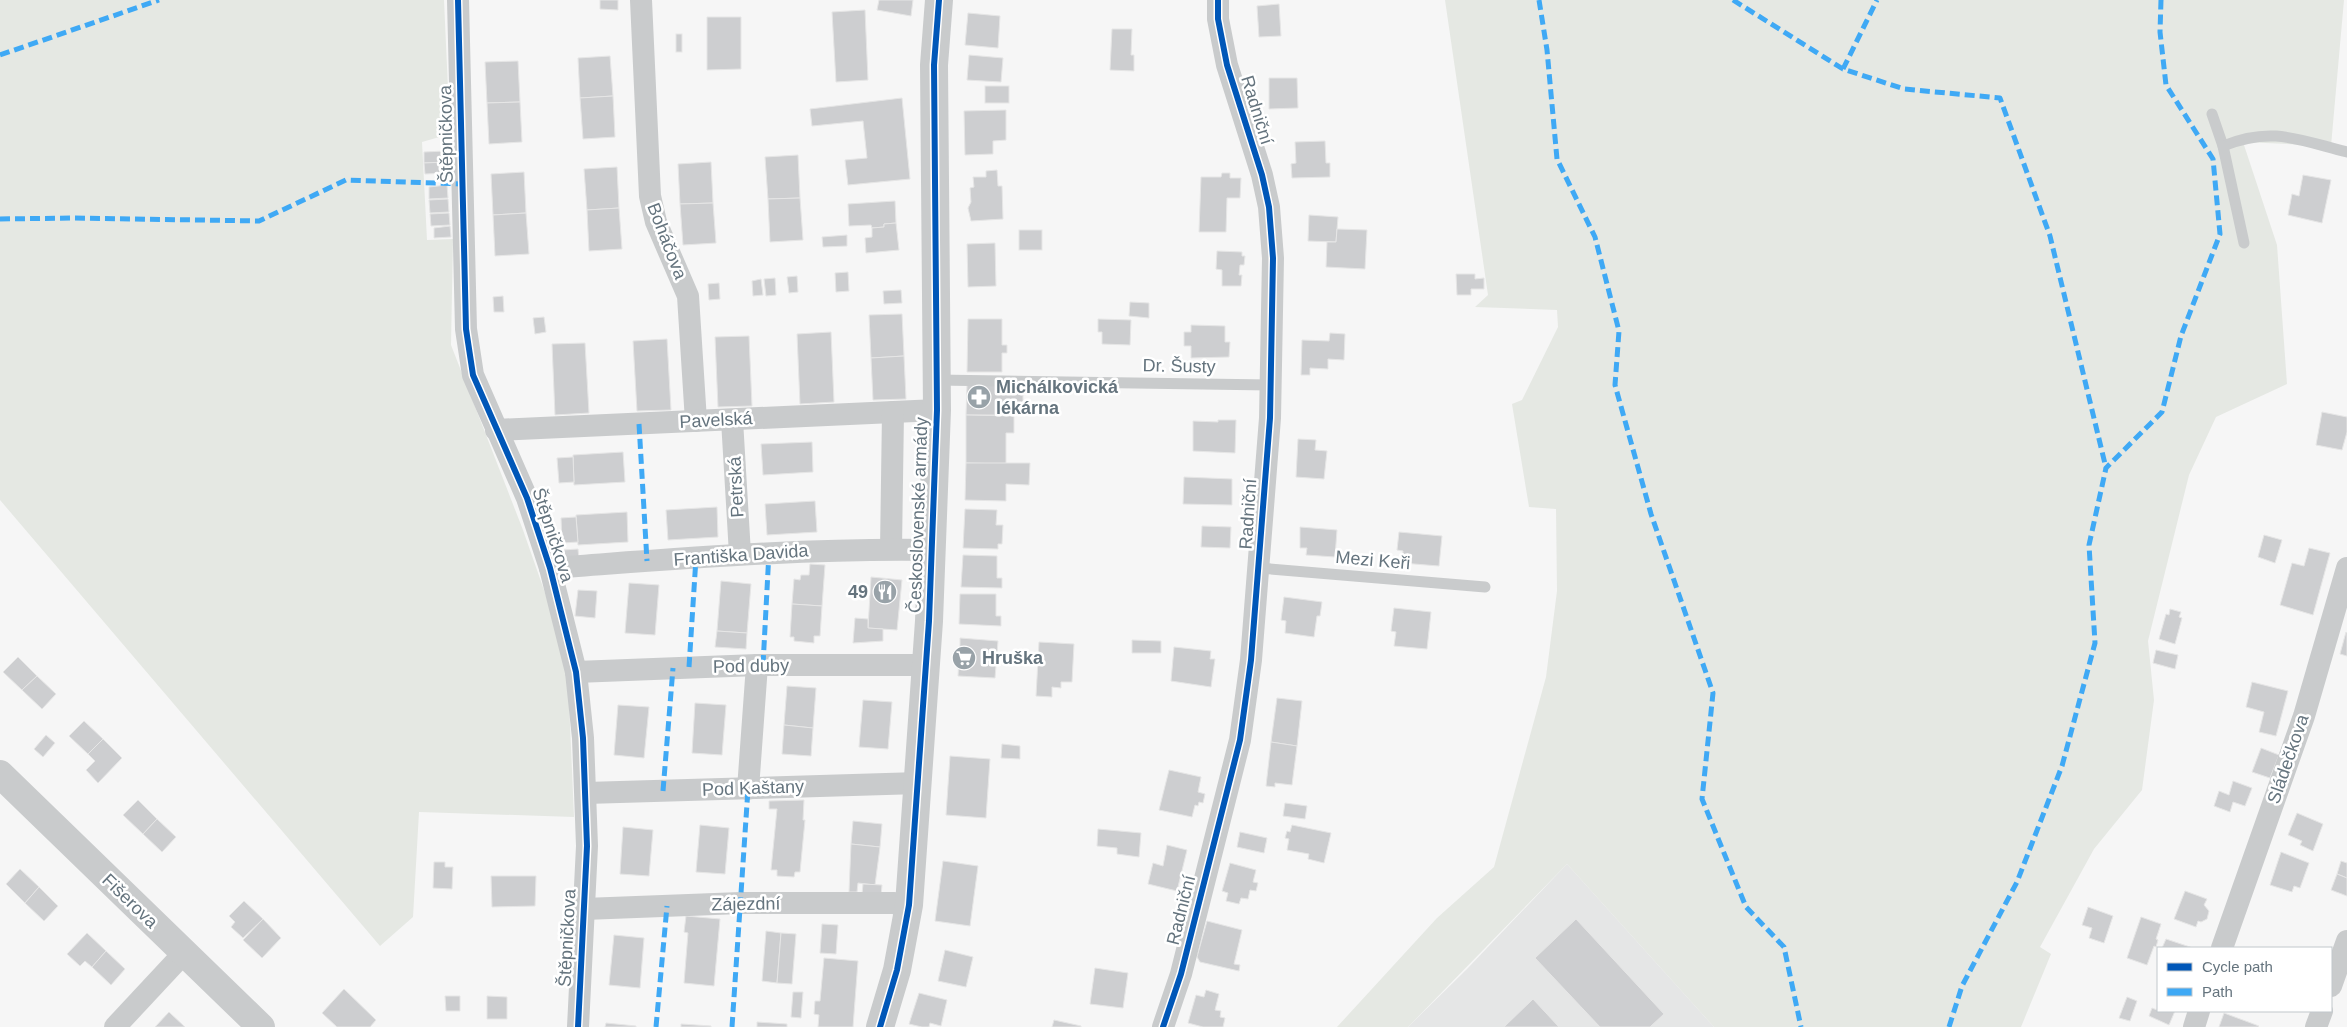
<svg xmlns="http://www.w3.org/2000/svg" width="2347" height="1027" font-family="Helvetica,sans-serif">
  <rect width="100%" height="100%" fill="#f6f6f6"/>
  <polygon fill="#e5e6e6" points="1567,864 1714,1027 1408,1027 1467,969"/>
  <g fill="#e5e8e3">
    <polygon points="0,0 444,0 450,134 422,142 427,240 453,239 451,345 523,530 567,656 574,817 419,812 413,917 380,946 0,500"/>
    <polygon points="1445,0 2344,0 2331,146 2243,142 2277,245 2287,384 2216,417 2189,475 2148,641 2154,700 2142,790 2094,849 2040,947 2051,954 2021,1027 1714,1027 1567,864 1408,1027 1337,1027 1437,918 1494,867 1546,677 1557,591 1556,509 1529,507 1512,404 1522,400 1558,327 1557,310 1475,307 1488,295"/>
  </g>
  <g fill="#cdced0" stroke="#e6e6e6">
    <polygon points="600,0 618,0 618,10 600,9"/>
    <polygon points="879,0 913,0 911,16 877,10"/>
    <polygon points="1279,4 1281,36 1259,37 1257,6"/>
    <polygon points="865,10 868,80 836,82 832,12"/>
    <polygon points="968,13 1000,16 998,48 965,45"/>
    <polygon points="707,17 741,17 741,69 707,70"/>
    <polygon points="1112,29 1132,29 1131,55 1134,55 1134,71 1110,70"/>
    <rect x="676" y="34" width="6" height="18"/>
    <polygon points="969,55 1003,58 1001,82 967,80"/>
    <polygon points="610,56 613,96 580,98 578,58"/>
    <polygon points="518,61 520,102 487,103 485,62"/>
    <polygon points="1269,78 1297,78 1298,108 1269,109"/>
    <rect x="985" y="86" width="24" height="17"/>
    <polygon points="613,96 615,137 583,139 580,98"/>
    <polygon points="902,98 910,179 848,185 845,160 867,158 863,121 812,126 810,109"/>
    <polygon points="520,102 522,142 489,144 487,103"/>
    <polygon points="1006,110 1006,140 993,141 993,154 965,155 964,111"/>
    <polygon points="1325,141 1326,163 1330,163 1330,177 1292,178 1291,164 1296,163 1295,142"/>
    <polygon points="445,151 446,162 424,163 424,152"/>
    <polygon points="798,155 800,198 768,199 765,157"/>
    <polygon points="446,162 447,173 425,174 424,163"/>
    <polygon points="711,162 713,203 680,204 678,164"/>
    <polygon points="617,167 619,208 587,210 584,169"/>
    <polygon points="997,170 998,186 1002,186 1003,219 971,221 968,208 971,202 970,188 974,187 973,177 986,177 986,171"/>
    <polygon points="524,172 526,213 493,215 491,174"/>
    <polygon points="1222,173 1230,173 1230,178 1241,178 1240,198 1227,198 1226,232 1199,232 1201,177 1221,177"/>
    <polygon points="2303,175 2331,180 2322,223 2288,215 2292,194 2299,196"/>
    <polygon points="447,185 448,198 429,199 429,187"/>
    <polygon points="800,198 803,240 770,242 768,199"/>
    <polygon points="448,199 449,212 430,213 429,200"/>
    <polygon points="895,201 896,223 884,224 884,227 872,228 871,225 849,226 848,204"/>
    <polygon points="713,203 716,243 683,245 680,204"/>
    <polygon points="619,208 622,249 589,251 587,210"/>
    <polygon points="449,213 450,225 431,226 430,214"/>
    <polygon points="526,213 529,254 495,256 493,215"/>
    <polygon points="1309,215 1338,217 1336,242 1308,241"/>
    <polygon points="896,223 899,250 866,253 865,238 872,237 872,228 884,227 884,224"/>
    <polygon points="450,226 451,237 434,238 434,228"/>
    <polygon points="1337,229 1367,230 1365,269 1326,267 1327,242 1336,242"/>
    <rect x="1019" y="230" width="23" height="20"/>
    <polygon points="847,235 847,246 823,247 822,237"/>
    <polygon points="995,243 996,286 968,287 967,244"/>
    <polygon points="1217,251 1242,252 1242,256 1245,256 1244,265 1240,265 1239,275 1242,275 1241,286 1222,286 1222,270 1216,269"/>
    <polygon points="848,272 849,291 836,292 835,273"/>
    <polygon points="1456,274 1475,274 1475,279 1484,278 1484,289 1471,289 1471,295 1457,295"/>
    <polygon points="797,276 798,292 789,293 787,277"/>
    <polygon points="775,278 776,295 766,296 764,279"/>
    <polygon points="761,279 763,295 753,296 752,281"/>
    <polygon points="719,283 720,299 709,300 708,284"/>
    <polygon points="901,290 902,303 884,304 883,291"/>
    <polygon points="503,296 504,312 494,312 493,297"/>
    <polygon points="1130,302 1149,303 1149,318 1129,316"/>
    <polygon points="902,314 904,356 871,358 869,315"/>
    <polygon points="544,317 546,332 535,334 533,318"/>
    <polygon points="968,319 1002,319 1002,345 1007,345 1007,353 1002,353 1002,372 967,372"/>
    <polygon points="1098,319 1131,320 1130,345 1102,344 1102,332 1098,332"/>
    <polygon points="1191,325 1225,326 1225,342 1230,342 1229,357 1191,358 1191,346 1184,346 1184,332 1191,332"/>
    <polygon points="831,332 834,402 800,404 797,334"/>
    <polygon points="1330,333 1345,334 1344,360 1328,359 1328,369 1310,368 1310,375 1301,375 1302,340 1329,341"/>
    <polygon points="749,336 752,406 718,407 715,337"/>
    <polygon points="667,339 671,410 637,411 633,341"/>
    <polygon points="585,343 589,413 555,415 552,344"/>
    <polygon points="904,356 906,399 873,400 871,358"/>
    <polygon points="967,385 1023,386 1023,415 966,415"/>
    <polygon points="2322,412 2347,417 2347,432 2342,450 2316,445"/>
    <polygon points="966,415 1014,416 1014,433 1006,433 1006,464 966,463"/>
    <polygon points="1218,420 1236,420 1235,453 1193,451 1193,421 1218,422"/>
    <polygon points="1298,439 1316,440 1315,450 1327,451 1324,479 1296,477"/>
    <polygon points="812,442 813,472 763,475 761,444"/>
    <polygon points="623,452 625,482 574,485 573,455"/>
    <polygon points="573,457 574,482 559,483 557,458"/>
    <polygon points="966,463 1030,463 1029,485 1006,484 1006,501 965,500"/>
    <polygon points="1184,477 1232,479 1232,505 1183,504"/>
    <polygon points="815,501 817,532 767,535 765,504"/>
    <polygon points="717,507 718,537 668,540 666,510"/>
    <polygon points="965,509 997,510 996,525 1003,525 1002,544 998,544 998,549 963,548"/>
    <polygon points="627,512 628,542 578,545 576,515"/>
    <polygon points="576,517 578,542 562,543 561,518"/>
    <polygon points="1202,526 1231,527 1230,548 1201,547"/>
    <polygon points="1300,527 1337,530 1335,557 1306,555 1307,548 1300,548"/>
    <polygon points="1399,532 1442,536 1439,566 1402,563 1403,551 1397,550"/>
    <polygon points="2264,535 2282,540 2275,563 2258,557"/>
    <polygon points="2309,548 2330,553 2313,615 2280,605 2292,563 2304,566"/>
    <polygon points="578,549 579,559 563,560 563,550"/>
    <polygon points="963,555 997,556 997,578 1002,578 1002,588 961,587"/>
    <polygon points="810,564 825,565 822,606 792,604 794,579 800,580 801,575 809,575"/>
    <polygon points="871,577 902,580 897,630 868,628"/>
    <polygon points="721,581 751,584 747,633 717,631"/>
    <polygon points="629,583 659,585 655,635 625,633"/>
    <polygon points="578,590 597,591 595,618 575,616"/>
    <polygon points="960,594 996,594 996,616 1001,616 1001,626 959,624"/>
    <polygon points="1284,597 1322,602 1320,616 1317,616 1314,637 1285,633 1286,621 1281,620"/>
    <polygon points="792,604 822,606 820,636 814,636 814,643 794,641 794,637 790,637"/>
    <polygon points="1394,608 1431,612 1427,649 1394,646 1396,632 1391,631"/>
    <polygon points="2170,609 2181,612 2179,617 2182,618 2175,644 2159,639 2166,614 2169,615"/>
    <polygon points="855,618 868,619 868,628 883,629 883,641 853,643"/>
    <polygon points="717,631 747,633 746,649 715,647"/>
    <polygon points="2346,632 2347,633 2347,656 2340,654"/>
    <polygon points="960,638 998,641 995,678 958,676 959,658 958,650 960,647"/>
    <polygon points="1132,640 1161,641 1161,653 1132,653"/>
    <polygon points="1039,642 1074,644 1072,682 1061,682 1061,688 1052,687 1052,697 1036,696"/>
    <polygon points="1174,647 1211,651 1210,659 1215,659 1211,687 1171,681"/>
    <polygon points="2156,650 2178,655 2175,669 2153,663"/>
    <polygon points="18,657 37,676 22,690 3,672"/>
    <polygon points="37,676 56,694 42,709 22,690"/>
    <polygon points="2252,682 2288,691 2276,736 2259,732 2264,712 2246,707"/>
    <polygon points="787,686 816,688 813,728 784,725"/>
    <polygon points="1277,698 1302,701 1297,746 1271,742"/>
    <polygon points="863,700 892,702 888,749 859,747"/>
    <polygon points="695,703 726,705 722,755 692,753"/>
    <polygon points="618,705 649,707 644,758 614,755"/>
    <polygon points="84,721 103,739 88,754 69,736"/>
    <polygon points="784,725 813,728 811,756 782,754"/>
    <polygon points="46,735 55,743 43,757 34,749"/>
    <polygon points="103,739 122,758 98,783 86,770 95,761 88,754"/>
    <polygon points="1271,742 1297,746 1292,785 1275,783 1275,787 1266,786"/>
    <polygon points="1002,744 1020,746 1020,759 1001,758"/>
    <polygon points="2261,748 2279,755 2270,778 2252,772"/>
    <polygon points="950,756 990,759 986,818 946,815"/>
    <polygon points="1169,770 1201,777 1198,792 1205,794 1203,803 1199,802 1198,806 1195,805 1192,817 1159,810"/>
    <polygon points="2233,781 2252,788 2245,806 2233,802 2230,812 2214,806 2219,791 2229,795"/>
    <polygon points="138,800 157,819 143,834 123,815"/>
    <polygon points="804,800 803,820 805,820 800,872 795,872 794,877 777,876 777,870 771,870 777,809 769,809 769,801"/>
    <polygon points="1285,803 1307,806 1305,819 1283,816"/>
    <polygon points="2297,813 2323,824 2313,851 2300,845 2302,841 2288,835"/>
    <polygon points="157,819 176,837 162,852 143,834"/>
    <polygon points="853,821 882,824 880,847 851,844"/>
    <polygon points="700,825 729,828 725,874 696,872"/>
    <polygon points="1292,825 1331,833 1324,863 1308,859 1309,854 1287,850 1289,839 1285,838 1287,831 1290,832"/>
    <polygon points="623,827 653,830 649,876 620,874"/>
    <polygon points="1098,829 1141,833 1139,857 1117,854 1117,848 1097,846"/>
    <polygon points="1240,832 1267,838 1264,853 1237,847"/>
    <polygon points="851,844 880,847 875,885 858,883 857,892 849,892"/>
    <polygon points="1167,845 1187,850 1177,891 1148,884 1153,863 1163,866"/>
    <polygon points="2281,852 2309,863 2300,888 2294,886 2292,892 2270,885"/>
    <polygon points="943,861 978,866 970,926 935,921"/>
    <polygon points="2341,861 2347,863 2347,878 2337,874"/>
    <polygon points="434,862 445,862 445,867 453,867 452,889 433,888"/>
    <polygon points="1230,863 1256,870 1253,882 1258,883 1256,891 1250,890 1248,899 1241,898 1239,904 1226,901 1228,893 1222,891"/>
    <polygon points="20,869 39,887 25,903 6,884"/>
    <polygon points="2337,874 2347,878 2347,896 2331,890"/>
    <polygon points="491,876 536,876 535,906 492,907"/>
    <polygon points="863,884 882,885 881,896 862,894"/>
    <polygon points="39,887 58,906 44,921 25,903"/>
    <polygon points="2185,891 2207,899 2204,905 2209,911 2207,919 2201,922 2198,921 2196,927 2174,919"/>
    <polygon points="244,901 263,919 243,938 231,927 235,922 229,916"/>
    <polygon points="2088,907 2113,916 2104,943 2089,938 2092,928 2082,925"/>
    <polygon points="686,916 720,919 714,986 684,983 688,933 684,932"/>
    <polygon points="2141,917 2161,924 2156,939 2158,940 2156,947 2154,946 2147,965 2127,958"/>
    <polygon points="263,919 281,938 262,958 243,940"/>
    <polygon points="1576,919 1664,1014 1650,1027 1600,1027 1535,958"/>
    <polygon points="1207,921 1242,930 1234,964 1240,965 1239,971 1200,962 1197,957"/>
    <polygon points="822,924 838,925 836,954 820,953"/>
    <polygon points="766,931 781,933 777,983 762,981"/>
    <polygon points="87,933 106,951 92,967 85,961 80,966 67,954"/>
    <polygon points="781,933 796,934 792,984 777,983"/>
    <polygon points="614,935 644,938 640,988 609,985"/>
    <polygon points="2166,939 2193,948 2162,948"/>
    <polygon points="945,950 973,957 966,987 938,981"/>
    <polygon points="106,951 125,969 111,985 92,967"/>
    <polygon points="824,958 858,961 853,1027 818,1027 819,1015 814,1014 815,1001 820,1001"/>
    <polygon points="1095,968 1128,973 1123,1008 1090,1004"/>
    <polygon points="344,989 376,1020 370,1027 337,1027 322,1013"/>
    <polygon points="1206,990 1219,994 1215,1010 1221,1011 1220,1017 1225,1018 1223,1027 1203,1027 1188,1023 1196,995 1204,997"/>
    <polygon points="793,992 803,992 801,1018 791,1017"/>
    <polygon points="919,993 947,1000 941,1026 930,1023 929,1027 922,1027 909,1024"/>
    <polygon points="445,996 460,996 460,1011 446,1011"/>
    <polygon points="487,996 507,997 507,1019 487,1019"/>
    <polygon points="2127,997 2137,1001 2130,1021 2119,1018"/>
    <polygon points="1533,999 1559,1027 1504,1027"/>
    <polygon points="2158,1005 2158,1011 2175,1011 2169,1025 2149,1016 2152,1008 2157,1010"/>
    <polygon points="169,1012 185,1027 155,1027"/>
    <polygon points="2224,1013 2259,1026 2258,1027 2219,1027"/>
    <polygon points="1054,1020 1081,1026 1081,1027 1052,1027"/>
    <polygon points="757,1022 787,1024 787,1027 757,1027"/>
    <polygon points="606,1023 636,1026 636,1027 605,1027"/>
    <polygon points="681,1024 711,1026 711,1027 681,1027"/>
  </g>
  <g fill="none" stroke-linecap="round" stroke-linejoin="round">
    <g stroke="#c9cbcc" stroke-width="11">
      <path d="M2212,114L2223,146C2272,126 2299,140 2347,152"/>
      <polyline points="2223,146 2244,243"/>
      <polyline points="937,380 1270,385"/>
      <polyline points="1259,568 1485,587"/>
    </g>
    <g stroke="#c9cbcc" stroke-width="22">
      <polyline points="458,0 466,329 473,375 527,498 550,568 576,672 583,738 587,846 578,1027"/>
      <polyline points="641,0 650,196 656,222 688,296 696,421"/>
      <polyline points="732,420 740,554"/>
      <polyline points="496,430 937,410"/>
      <polyline points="891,549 893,412"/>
      <path d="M550,568C677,559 804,548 932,550"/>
      <polyline points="576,672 757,665 926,665"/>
      <polyline points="748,789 757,665"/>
      <polyline points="586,793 919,783"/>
      <polyline points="584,909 741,903 893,903 909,905"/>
      <polyline points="2222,948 2304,716 2347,568"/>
      <polyline points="2331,986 2347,941"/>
      <polyline points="115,1027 184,953"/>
      <polyline points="1163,1027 1181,974 1240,740 1251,660 1270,418 1273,258 1269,207 1262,175 1227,65 1218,19 1218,0"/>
      <polyline points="2194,1027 2199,1011"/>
      <polyline points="2316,1027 2322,1011"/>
    </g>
    <g stroke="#c9cbcc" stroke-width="28">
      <polyline points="0,774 261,1027"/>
      <polyline points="880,1027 897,970 909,905 929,621 937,410 934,65 939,0"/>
    </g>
    <g stroke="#3fa9f5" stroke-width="5" stroke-dasharray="10 5" stroke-linecap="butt">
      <polyline points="1539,0 1547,50 1557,159 1595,237 1619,331 1615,385 1651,514 1713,693 1702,799 1746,907 1784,947 1801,1027"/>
      <polyline points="1733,0 1843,69 1904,89 2000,98 2050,236 2106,468"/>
      <polyline points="0,55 159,0"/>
      <polyline points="1843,69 1877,0"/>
      <polyline points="0,219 75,218 259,221 346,180 462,184"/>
      <polyline points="639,424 647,561"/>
      <polyline points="763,665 769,552"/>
      <polyline points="689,667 696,558"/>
      <polyline points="663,791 673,668"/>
      <polyline points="656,1027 667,906"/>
      <polyline points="732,1027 748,789"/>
      <polyline points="1949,1027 1962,986 2017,882 2062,766 2095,643 2089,545 2106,468 2162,412 2181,336 2220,234 2213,159 2166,85 2160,32 2161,0"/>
    </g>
    <g stroke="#fff" stroke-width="9">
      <g id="cycleway">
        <polyline points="458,0 466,329 473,375 527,498 550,568 576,672 583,738 587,846 578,1027"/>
        <polyline points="880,1027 897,970 909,905 929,621 937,410 934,65 939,0"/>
        <polyline points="1163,1027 1181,974 1240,740 1251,660 1270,418 1273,258 1269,207 1262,175 1227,65 1218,19 1218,0"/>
      </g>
    </g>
    <use href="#cycleway" stroke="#0057b8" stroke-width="6"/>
  </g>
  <defs>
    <g id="pharmacy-disc" transform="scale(1.25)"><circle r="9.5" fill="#98a2a8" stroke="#fff"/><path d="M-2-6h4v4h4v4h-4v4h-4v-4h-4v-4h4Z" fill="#fff"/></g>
    <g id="restaurant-disc" transform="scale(1.25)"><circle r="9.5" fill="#98a2a8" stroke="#fff"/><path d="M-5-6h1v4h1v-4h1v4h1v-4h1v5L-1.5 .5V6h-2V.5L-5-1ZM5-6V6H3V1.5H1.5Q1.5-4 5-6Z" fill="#fff"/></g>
    <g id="supermarket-disc" transform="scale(1.25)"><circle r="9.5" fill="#98a2a8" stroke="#fff"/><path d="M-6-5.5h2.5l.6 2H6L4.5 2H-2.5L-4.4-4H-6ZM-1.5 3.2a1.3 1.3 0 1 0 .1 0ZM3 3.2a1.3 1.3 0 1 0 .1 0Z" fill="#fff"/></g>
  </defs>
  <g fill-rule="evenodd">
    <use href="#pharmacy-disc" x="979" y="397"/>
    <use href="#restaurant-disc" x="885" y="592"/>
    <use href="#supermarket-disc" x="964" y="658"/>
  </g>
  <g text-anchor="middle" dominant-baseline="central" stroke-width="5" stroke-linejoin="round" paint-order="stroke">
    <g font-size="18" fill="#65747e" stroke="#fff">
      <text transform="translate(1257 110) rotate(73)">Radniční</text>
      <text transform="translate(446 134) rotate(-91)">Štěpničkova</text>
      <text transform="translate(667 241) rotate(69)">Boháčova</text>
      <text transform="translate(1179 366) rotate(1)">Dr. Šusty</text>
      <text transform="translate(716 420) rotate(-3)">Pavelská</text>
      <text transform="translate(736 487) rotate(-93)">Petrská</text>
      <text transform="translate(1248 514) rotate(-86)">Radniční</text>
      <text transform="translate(918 515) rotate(-88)">Československé armády</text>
      <text transform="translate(553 535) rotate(72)">Štěpničkova</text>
      <text transform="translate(741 555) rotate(-4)">Františka Davida</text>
      <text transform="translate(1373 560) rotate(5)">Mezi Keři</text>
      <text transform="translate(751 666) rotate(-1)">Pod duby</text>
      <text transform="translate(2288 759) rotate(-71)">Sládečkova</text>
      <text transform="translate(753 788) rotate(-2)">Pod Kaštany</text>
      <text transform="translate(130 901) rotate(44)">Fišerova</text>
      <text transform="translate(746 904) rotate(-1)">Zájezdní</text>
      <text transform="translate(1181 910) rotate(-76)">Radniční</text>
      <text transform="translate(567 938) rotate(-87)">Štěpničkova</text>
    </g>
    <g font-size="18" font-weight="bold" fill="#65747e" stroke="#fff" text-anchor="start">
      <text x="996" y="387">Michálkovická<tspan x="996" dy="21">lékárna</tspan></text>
      <text x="868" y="592" text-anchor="end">49</text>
      <text x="982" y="658">Hruška</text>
    </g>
  </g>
  <rect x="2157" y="947" width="175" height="65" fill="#ffffff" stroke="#c1c7cb"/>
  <rect x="2167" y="963" width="25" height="8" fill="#0057b8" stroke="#c1c7cb"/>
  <text x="2202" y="972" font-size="15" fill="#65747e">Cycle path</text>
  <rect x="2167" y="988" width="25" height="8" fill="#3fa9f5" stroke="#c1c7cb"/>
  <text x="2202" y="997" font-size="15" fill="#65747e">Path</text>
</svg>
